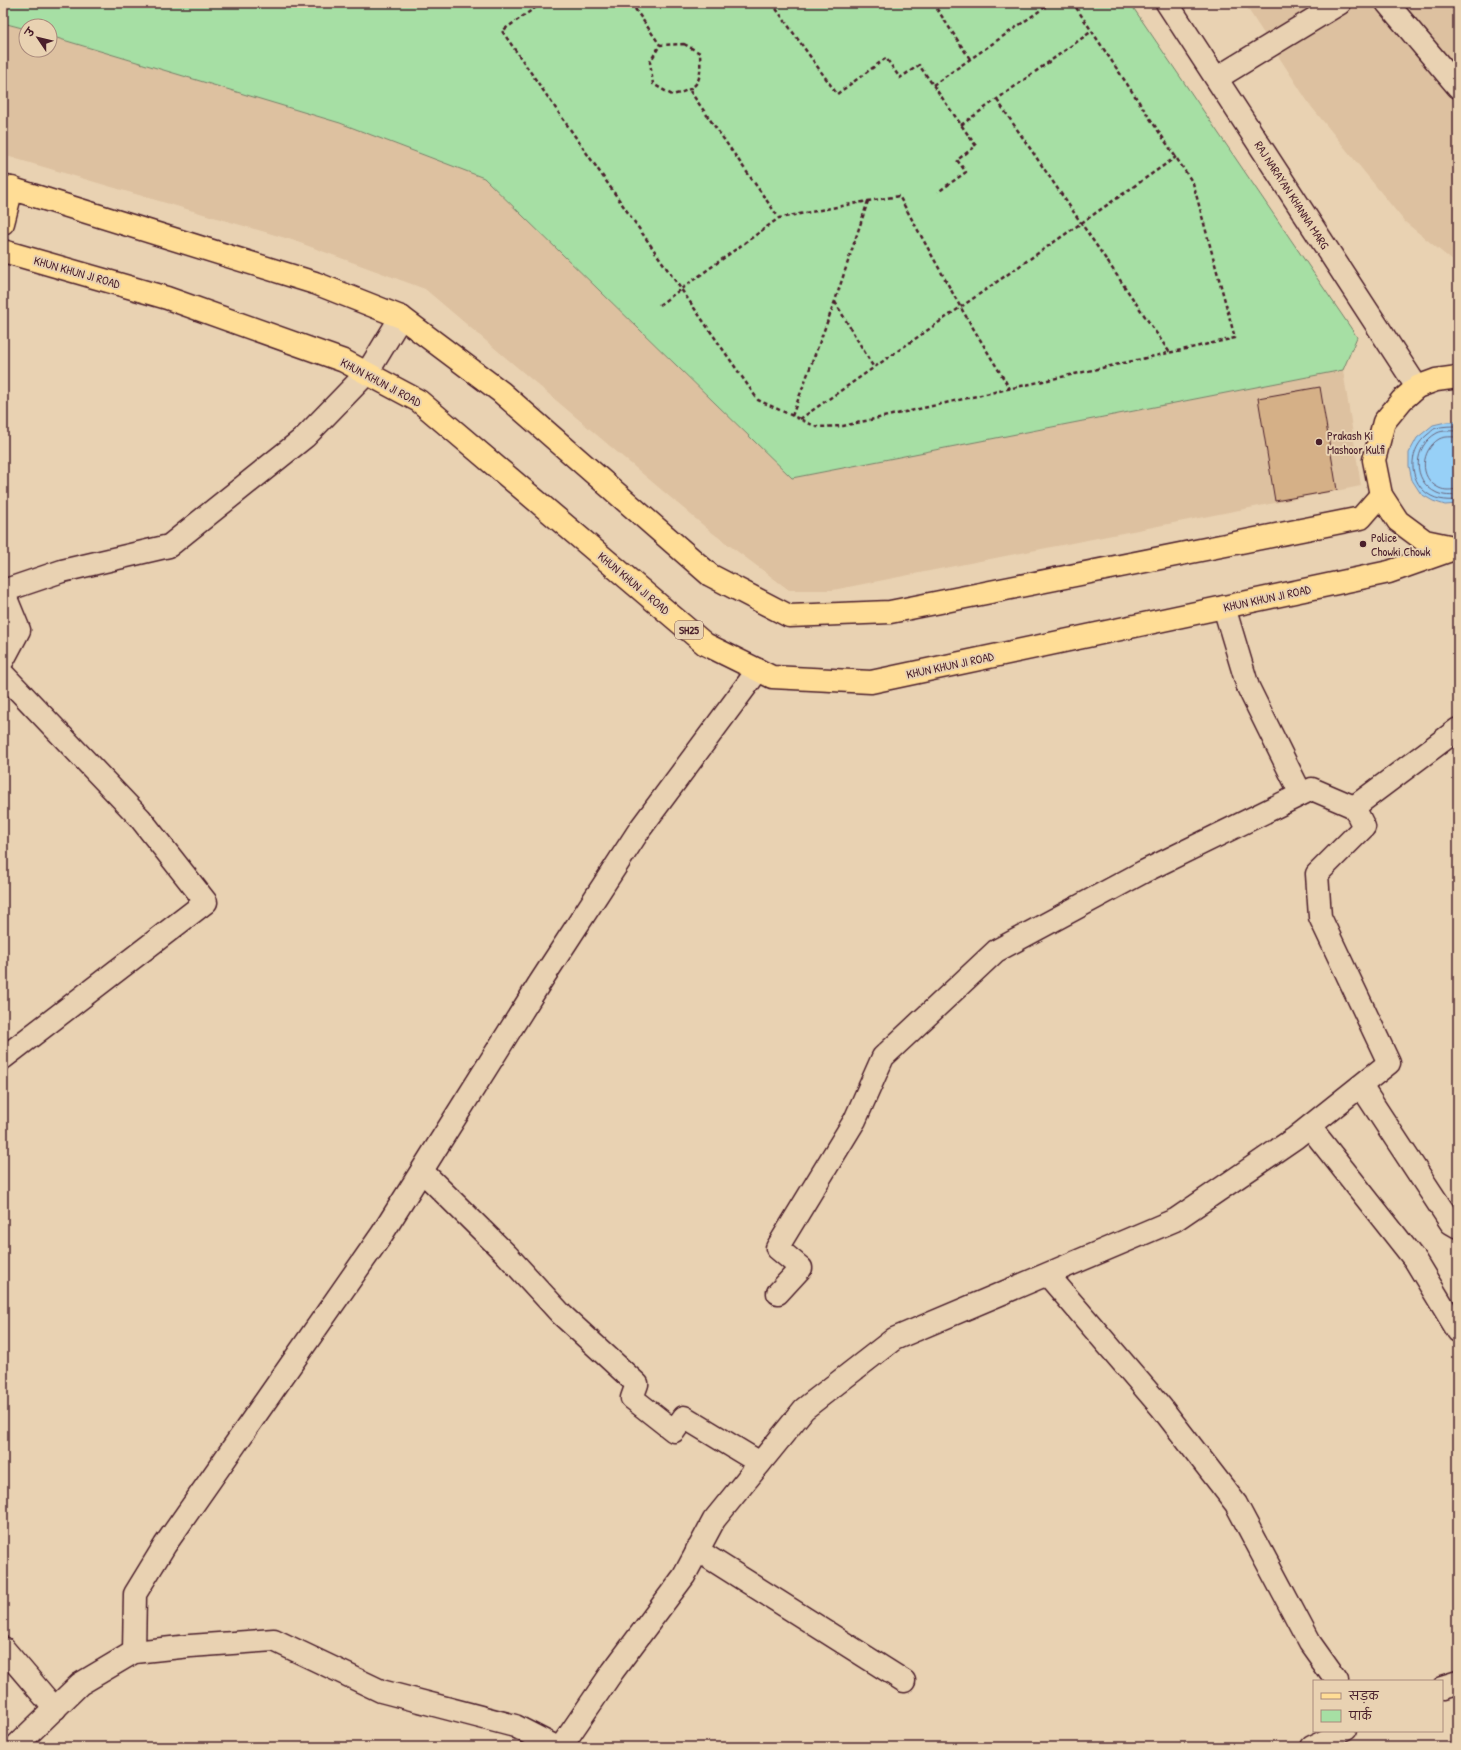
<svg xmlns="http://www.w3.org/2000/svg" width="1461" height="1750" font-family="'Patrick Hand','Playpen Sans Deva',sans-serif">
  <rect width="100%" height="100%" fill="#e9d2b2"/>
  <filter id="ink" filterUnits="userSpaceOnUse"><feTurbulence type="fractalNoise" baseFrequency=".025" numOctaves="2"/><feDisplacementMap in="SourceGraphic" scale="8" xChannelSelector="R" yChannelSelector="G"/><feConvolveMatrix kernelMatrix="1 2 1 2 8 2 1 2 1" color-interpolation-filters="sRGB"/></filter>
  <g filter="url(#ink)">
    <g fill="#ddc1a0">
      <polygon points="1244,3 1458,3 1458,265 1405,222 1310,105"/>
      <polygon points="3,23 26,29 26,50 50,50 50,36 340,123 484,178 792,478 1343,370 1361,486 833,590 789,590 710,531 425,289 292,240 3,155"/>
    </g>
    <polygon fill="#a6dfa4" stroke="#787f68" points="3,3 1130,3 1357,337 1343,370 792,478 484,178 340,123 50,36 50,26 26,26 26,29 3,23"/>
    <polygon fill="#97d0f7" stroke="#7889a5" points="1446,422 1458,422 1458,504 1445,505 1433,501 1421,494 1412,480 1409,466 1409,453 1417,438 1433,425"/>
    <g fill="none" stroke-linecap="round" stroke-linejoin="round">
      <g stroke="#69667d" stroke-width="1">
        <path d="M1458,426C1451,426 1443,426 1436,428C1433,429 1430,433 1427,435C1410,449 1408,474 1423,490C1433,500 1446,501 1458,500"/>
        <path d="M1458,431C1451,431 1443,430 1437,433C1413,446 1411,481 1437,493C1444,496 1451,496 1458,495"/>
        <path d="M1458,437C1452,437 1445,436 1439,439C1421,450 1418,478 1439,488C1445,491 1451,490 1458,489"/>
      </g>
    </g>
    <g fill="#d5b087" stroke="#4a1f2b">
      <polygon points="1444,3 1458,3 1458,12"/>
      <polygon points="1320,387 1337,490 1275,501 1258,398"/>
    </g>
    <g fill="none" stroke-linecap="round" stroke-linejoin="round">
      <g stroke="#4a1f2b" stroke-width="25">
        <g id="minor">
          <polyline points="1167,3 1417,387"/>
          <polyline points="1387,3 1458,87"/>
          <polyline points="1217,78 1340,3"/>
          <polyline points="3,591 62,571 169,546 305,437 367,373 401,317"/>
          <polyline points="3,591 19,630 3,660"/>
          <polyline points="1224,607 1248,687 1301,794"/>
          <polyline points="3,674 140,818 206,902 3,1058"/>
          <polyline points="1361,1086 1451,1223 1458,1227"/>
          <polyline points="1310,1127 1415,1260 1458,1331"/>
          <polyline points="422,1171 507,1255 562,1315 637,1384 632,1398 674,1431 684,1417 760,1463"/>
          <polyline points="1048,1275 1161,1407 1236,1504 1310,1643 1337,1681"/>
          <polyline points="778,1293 801,1268 777,1248 855,1120 883,1057 996,951 1143,872 1312,789 1354,807"/>
          <polyline points="697,1550 904,1681"/>
          <polyline points="3,1648 55,1709"/>
          <polyline points="134,1652 135,1594 165,1545 382,1234 539,984 640,829 758,670"/>
          <polyline points="1442,1688 1458,1683"/>
          <polyline points="15,1747 80,1684 134,1652 190,1646 274,1640 381,1691 515,1726 556,1747"/>
          <polyline points="561,1747 613,1671 684,1576 714,1520 804,1409 894,1339 1175,1220 1295,1138 1389,1063 1320,917 1317,874 1364,827 1354,807 1458,729"/>
          <polyline points="1312,1747 1345,1731"/>
        </g>
      </g>
      <g stroke="#4a1f2b" stroke-width="25">
        <g id="major">
          <polyline points="3,186 315,283 401,317 501,392 710,575 789,616 890,612 1361,518 1381,495"/>
          <polyline points="3,223 12,188"/>
          <polyline points="3,251 167,298 344,361 419,401 705,644 772,677 871,682 1389,572 1457,548"/>
          <polyline points="1458,377 1436,380 1417,387 1402,400 1384,422 1374,460 1381,495 1398,521 1425,541 1458,548"/>
        </g>
      </g>
      <g stroke="#4a1f2b" stroke-width="2.5" stroke-dasharray="4 3" stroke-linecap="butt">
        <polyline points="542,3 502,31 758,400 817,427 843,426 1235,338 1193,183 1073,3"/>
        <polyline points="631,3 660,45"/>
        <polyline points="772,3 837,94 886,58 900,78 919,65 976,146 957,160 966,172 938,192"/>
        <polyline points="933,3 970,59"/>
        <path d="M684,44L700,53C701,81 701,88 672,95L653,84L650,62L660,45Z"/>
        <polyline points="933,85 1051,3"/>
        <polyline points="690,91 779,218"/>
        <polyline points="997,100 1170,353"/>
        <polyline points="961,125 1092,31"/>
        <polyline points="835,302 874,368"/>
        <polyline points="659,305 779,218 868,201 899,196 961,308 1010,389"/>
        <polyline points="792,416 835,301 868,201"/>
        <polyline points="800,419 1176,157"/>
      </g>
      <use href="#minor" stroke="#e9d2b2" stroke-width="22"/>
      <use href="#major" stroke="#ffdd96" stroke-width="22"/>
    </g>
  </g>
  <g fill="#4a1f2b" stroke="#e9d2b2" stroke-width="1.5">
    <circle cx="1319" cy="442" r="4"/>
    <circle cx="1363" cy="544" r="4"/>
  </g>
  <g text-anchor="middle" dominant-baseline="central" stroke-width="4" stroke-linejoin="round" paint-order="stroke">
    <rect fill="#e9d2b2" stroke="#7a5554" stroke-width="1" x="675" y="621" width="28" height="18" rx="3"/>
    <g font-size="11" font-weight="bold" fill="#4a1f2b">
      <text x="689" y="630">SH25</text>
    </g>
    <g font-size="12" fill="#4a1f2b" stroke="#e9d2b2">
      <text transform="translate(1292 195) rotate(57)">RAJ NARAYAN KHANNA MARG</text>
      <text transform="translate(77 272) rotate(16)">KHUN KHUN JI ROAD</text>
      <text transform="translate(381 382) rotate(28)">KHUN KHUN JI ROAD</text>
      <text transform="translate(634 583) rotate(40)">KHUN KHUN JI ROAD</text>
      <text transform="translate(1267 598) rotate(-12)">KHUN KHUN JI ROAD</text>
      <text transform="translate(950 665) rotate(-12)">KHUN KHUN JI ROAD</text>
    </g>
    <g font-size="12" fill="#4a1f2b" stroke="#e9d2b2" text-anchor="start">
      <text x="1327" y="435">Prakash Ki<tspan x="1327" dy="14">Mashoor Kulfi</tspan></text>
      <text x="1371" y="537">Police<tspan x="1371" dy="14">Chowki Chowk</tspan></text>
    </g>
  </g>
  <rect width="1461" height="1750" fill="none" stroke="#e9d2b2" stroke-width="16"/>
  <rect x="8" y="8" width="1445" height="1734" fill="none" stroke="#4a1f2b" stroke-width="1.5" filter="url(#ink)"/>
  <rect x="1313" y="1680" width="130" height="52" fill="#e9d2b2" stroke="#a98a7c"/>
  <rect x="1321" y="1693" width="20" height="6" fill="#ffdd96" stroke="#a98a7c"/>
  <text x="1349" y="1700" font-size="12" fill="#4a1f2b">सड़क</text>
  <rect x="1321" y="1710" width="20" height="12" fill="#a6dfa4" stroke="#a98a7c"/>
  <text x="1349" y="1720" font-size="12" fill="#4a1f2b">पार्क</text>
  <g transform="translate(38 38) rotate(305)"><circle r="19" fill="#e9d2b2" stroke="#a98a7c"/>
  <path d="M0-3L7 15L0 10L-7 15Z" fill="#4a1f2b"/>
  <text y="-6" font-size="11" font-weight="bold" text-anchor="middle" fill="#4a1f2b">उ</text>
  </g>
</svg>
